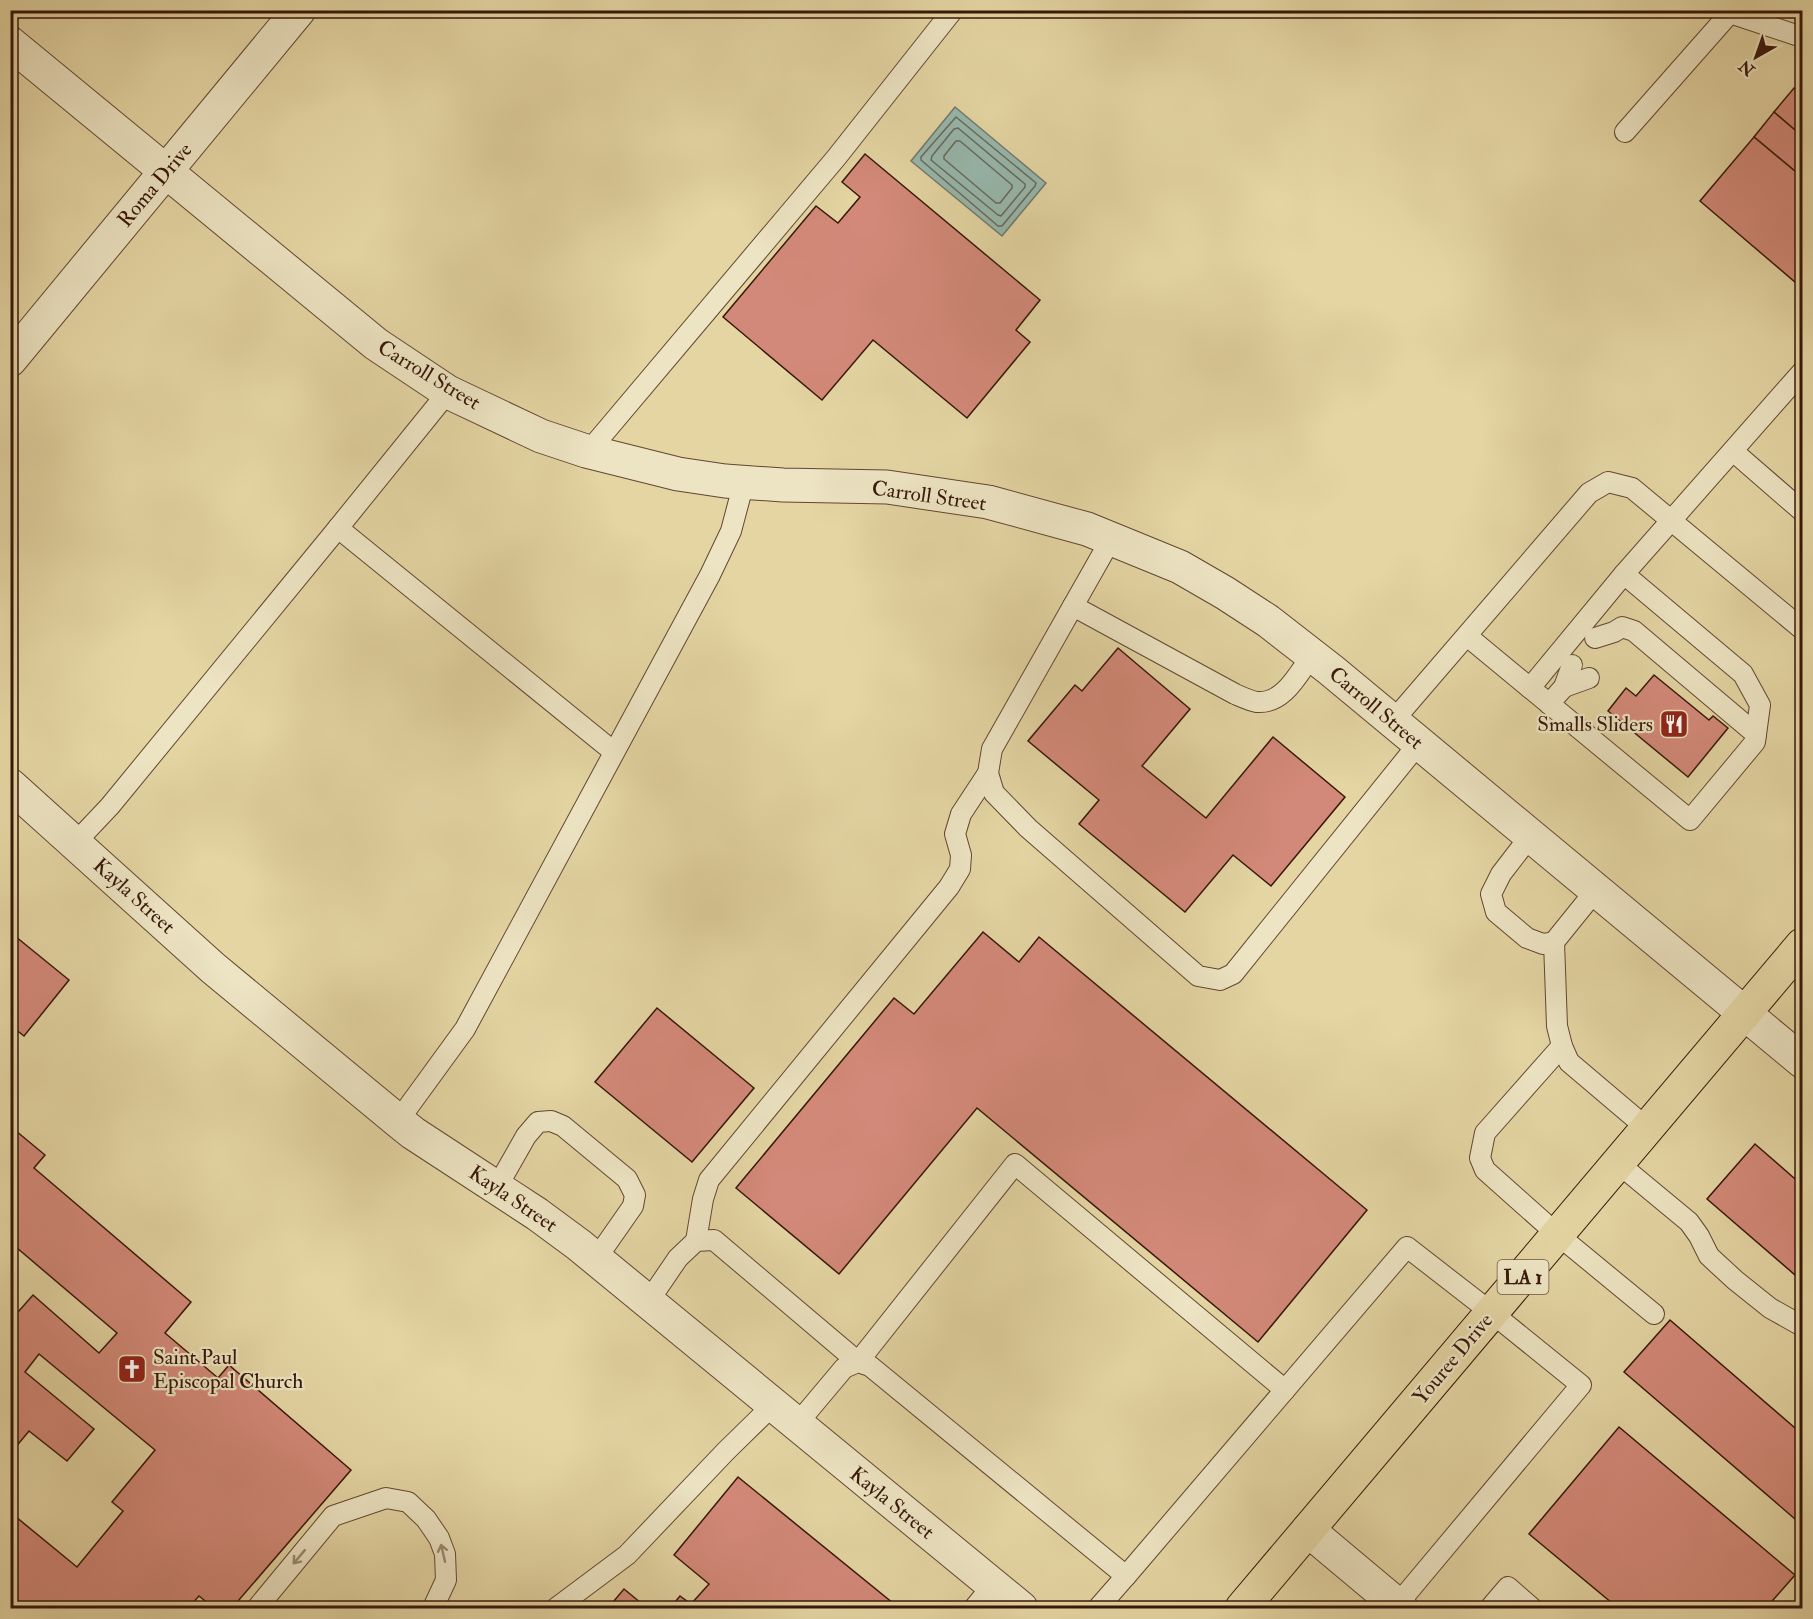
<svg xmlns="http://www.w3.org/2000/svg" width="1813" height="1619" font-family="'IM FELL Double Pica',serif">
  <rect width="100%" height="100%" fill="#e4d5a3"/>
  <filter id="stains"><feTurbulence type="fractalNoise" baseFrequency=".00333" numOctaves="4"/><feColorMatrix values="0 0 0 0 .2 0 0 0 0 .09 0 0 0 0 .02 0 0 0 .5 -.17"/></filter>
  <radialGradient id="worn" r=".72"><stop offset=".6" stop-color="#630" stop-opacity="0"/><stop offset="1" stop-color="#630" stop-opacity=".3"/></radialGradient>
  <polygon fill="#97b8ad" stroke="#71786b" stroke-width="1.5" points="955,107 1046,183 1002,236 911,161"/>
  <g fill="none" stroke-linecap="round" stroke-linejoin="round">
    <g stroke="#67685b" stroke-width="1.5">
      <polygon points="956,117 1036,183 1035,186 1002,226 998,226 921,160 921,157"/>
      <polygon points="958,128 1025,184 1025,187 1001,216 998,215 931,160 932,156 954,129"/>
      <polygon points="956,141 960,141 1012,185 1012,188 1000,203 996,203 944,159 944,156"/>
    </g>
  </g>
  <g fill="#d38979" stroke="#371709" stroke-width="1.5">
    <polygon points="1794,88 1802,95 1802,136 1774,112"/>
    <polygon points="1774,112 1802,136 1802,177 1754,137"/>
    <polygon points="1754,137 1802,177 1802,288 1700,201"/>
    <polygon points="865,154 1040,300 1016,330 1030,342 967,418 873,340 822,400 723,317 816,206 838,223 860,197 842,182"/>
    <polygon points="1118,648 1190,709 1142,766 1206,818 1273,737 1345,797 1271,886 1233,855 1185,912 1079,824 1099,800 1028,741 1075,685 1082,691"/>
    <polygon points="1654,675 1709,720 1713,716 1728,728 1688,777 1608,711 1626,688 1636,696"/>
    <polygon points="10,932 69,980 24,1036 10,1025"/>
    <polygon points="983,932 1019,962 1039,937 1367,1210 1258,1342 977,1108 839,1274 736,1188 894,998 914,1014"/>
    <polygon points="657,1008 754,1088 692,1162 595,1082"/>
    <polygon points="10,1126 45,1155 34,1168 191,1302 165,1333 218,1378 229,1365 351,1470 232,1608 214,1608 199,1596 188,1608 13,1608 10,1606 10,1512 77,1567 123,1511 112,1502 155,1450 39,1354 25,1372 94,1429 67,1461 29,1431 10,1454 10,1321 33,1295 99,1353 117,1333 10,1242"/>
    <polygon points="1755,1144 1802,1185 1802,1281 1707,1199"/>
    <polygon points="1670,1320 1802,1434 1802,1525 1624,1372"/>
    <polygon points="1619,1427 1795,1575 1766,1608 1618,1608 1529,1534"/>
    <polygon points="738,1477 899,1608 670,1608 680,1596 691,1604 709,1584 674,1555"/>
    <polygon points="624,1589 647,1608 608,1608"/>
  </g>
  <g fill="none" stroke-linecap="round" stroke-linejoin="round">
    <g stroke="#624630" stroke-width="22">
      <g id="service">
        <polyline points="1625,132 1730,13 1802,37"/>
        <polyline points="448,392 338,528 614,752"/>
        <polyline points="588,452 836,158 953,10"/>
        <polyline points="1734,452 1802,511"/>
        <polyline points="1111,539 992,749 988,773 994,793 1028,828 1198,976 1220,980 1233,974 1419,743"/>
        <path d="M1073,606L1235,694C1242,697 1250,701 1257,702C1284,704 1298,674 1312,655"/>
        <polyline points="1467,636 1690,820 1755,742 1760,705 1743,674 1624,574 1802,372"/>
        <polyline points="1595,638 1614,632 1622,627 1634,631 1756,734"/>
        <polyline points="1564,687 1589,678"/>
        <polyline points="1530,688 1624,574"/>
        <polyline points="1549,704 1564,687 1572,665"/>
        <polyline points="1393,721 1589,493 1608,482 1632,488 1802,629"/>
        <polyline points="1531,835 1501,874 1491,894 1496,912 1527,938 1543,944 1554,942 1596,890"/>
        <polyline points="76,842 110,806 338,528"/>
        <polyline points="1554,942 1557,1026 1562,1046 1569,1062 1648,1129"/>
        <polyline points="1562,1046 1485,1133 1480,1158 1485,1170 1558,1235 1654,1314"/>
        <polyline points="398,1121 465,1029 710,575 731,531 744,482"/>
        <polyline points="1619,1164 1689,1222 1699,1236 1709,1256 1735,1280 1770,1308 1802,1326"/>
        <polyline points="497,1187 526,1136 538,1122 551,1121 563,1126 627,1179 635,1195 633,1206 596,1259"/>
        <polyline points="696,1241 703,1199 709,1180 949,887 960,869 961,855 955,834 961,814 988,773"/>
        <polyline points="648,1302 678,1258 696,1241 714,1240 858,1362 1015,1164 1285,1390"/>
        <polyline points="797,1424 844,1368 858,1362 870,1366 1126,1576 1098,1608"/>
        <polyline points="1126,1576 1407,1247 1492,1313 1581,1385 1397,1605"/>
        <polyline points="257,1608 333,1516 386,1498 408,1502 426,1519 439,1538 445,1554 446,1580 433,1608"/>
        <polyline points="556,1608 627,1555 726,1451 773,1405"/>
        <polyline points="974,1608 993,1585"/>
        <polyline points="1490,1608 1508,1587 1532,1608"/>
      </g>
    </g>
    <g stroke="#624630" stroke-width="35">
      <g id="minor">
        <polyline points="10,43 376,344 448,392 541,436 586,451 678,474 725,481 783,485 887,487 988,502 1087,529 1180,567 1225,593 1268,621 1331,670 1802,1061"/>
        <polyline points="10,360 299,10"/>
        <polyline points="10,785 213,968 398,1121 413,1133 537,1214 579,1245 1021,1608"/>
        <polyline points="1308,1530 1401,1608"/>
      </g>
    </g>
    <g stroke="#371709" stroke-width="35">
      <polyline id="primary" points="1242,1608 1802,945"/>
    </g>
    <use href="#service" stroke="#ede4c3" stroke-width="20"/>
    <use href="#minor" stroke="#ede4c3" stroke-width="33"/>
    <use href="#primary" stroke="#e4d5a3" stroke-width="33"/>
  </g>
  <defs><path id="oneway-shaft" d="M-6 0H5M1.5-3L5.5 0L1.5 3" fill="none" stroke-width="1.6" stroke-linecap="round" stroke-linejoin="round" transform="scale(1.5)"/></defs>
  <g stroke="#9b886f">
    <use href="#oneway-shaft" transform="translate(443 1553) rotate(-103)"/>
    <use href="#oneway-shaft" transform="translate(299 1557) rotate(130)"/>
  </g>
  <defs>
    <g id="restaurant-square" transform="scale(1.5)"><rect x="-9" y="-9" width="18" height="18" rx="4" fill="#8f2418" stroke="#ede4c3"/><path d="M-5-6h1v4h1v-4h1v4h1v-4h1v5L-1.5 .5V6h-2V.5L-5-1ZM5-6V6H3V1.5H1.5Q1.5-4 5-6Z" fill="#fff"/></g>
    <g id="church-square" transform="scale(1.5)"><rect x="-9" y="-9" width="18" height="18" rx="4" fill="#8f2418" stroke="#ede4c3"/><path d="M-1.2-6h2.4v3.5h3.3v2.4h-3.3V6h-2.4V-.1h-3.3v-2.4h3.3Z" fill="#fff"/></g>
  </defs>
  <g fill-rule="evenodd">
    <use href="#restaurant-square" x="1674" y="724"/>
    <use href="#church-square" x="132" y="1369"/>
  </g>
  <g text-anchor="middle" dominant-baseline="central" stroke-width="4.5" stroke-linejoin="round" paint-order="stroke">
    <rect fill="#ede4c3" stroke="#6e5441" stroke-width="1.5" x="1497.5" y="1260" width="51" height="34" rx="4.5"/>
    <g font-size="20" font-weight="bold" fill="#371709">
      <text x="1523" y="1277">LA 1</text>
    </g>
    <g font-size="21" fill="#371709" stroke="#ede4c3">
      <text transform="translate(155 185) rotate(-50)">Roma Drive</text>
      <text transform="translate(429 375) rotate(31)">Carroll Street</text>
      <text transform="translate(929 496) rotate(8)">Carroll Street</text>
      <text transform="translate(1376 708) rotate(40)">Carroll Street</text>
      <text transform="translate(134 896) rotate(42)">Kayla Street</text>
      <text transform="translate(513 1199) rotate(34)">Kayla Street</text>
      <text transform="translate(1453 1359) rotate(-50)">Youree Drive</text>
      <text transform="translate(892 1503) rotate(39)">Kayla Street</text>
    </g>
    <g font-size="21" fill="#371709" stroke="#ede4c3" text-anchor="end">
      <text x="1653" y="724">Smalls Sliders</text>
      <text x="153" y="1357" text-anchor="start">Saint Paul<tspan x="153" dy="24">Episcopal Church</tspan></text>
    </g>
  </g>
  <rect width="1813" height="1619" fill="none" stroke="#e4d5a3" stroke-width="36"/>
  <rect x="12" y="12" width="1789" height="1595" fill="none" stroke="#371709" stroke-width="3"/>
  <rect x="18" y="18" width="1777" height="1583" fill="none" stroke="#371709" stroke-width="1.5"/>
  <g transform="translate(1756 57) rotate(220)" stroke="#ede4c3" stroke-width="4.5" paint-order="stroke">
  <path d="M0-4.5L10 22L0 15L-10 22Z" fill="#371709"/>
  <text y="-9" font-size="16" font-weight="bold" text-anchor="middle" fill="#371709">N</text>
  </g>
  <rect width="100%" height="100%" filter="url(#stains)"/>
  <rect width="100%" height="100%" fill="url(#worn)"/>
</svg>
